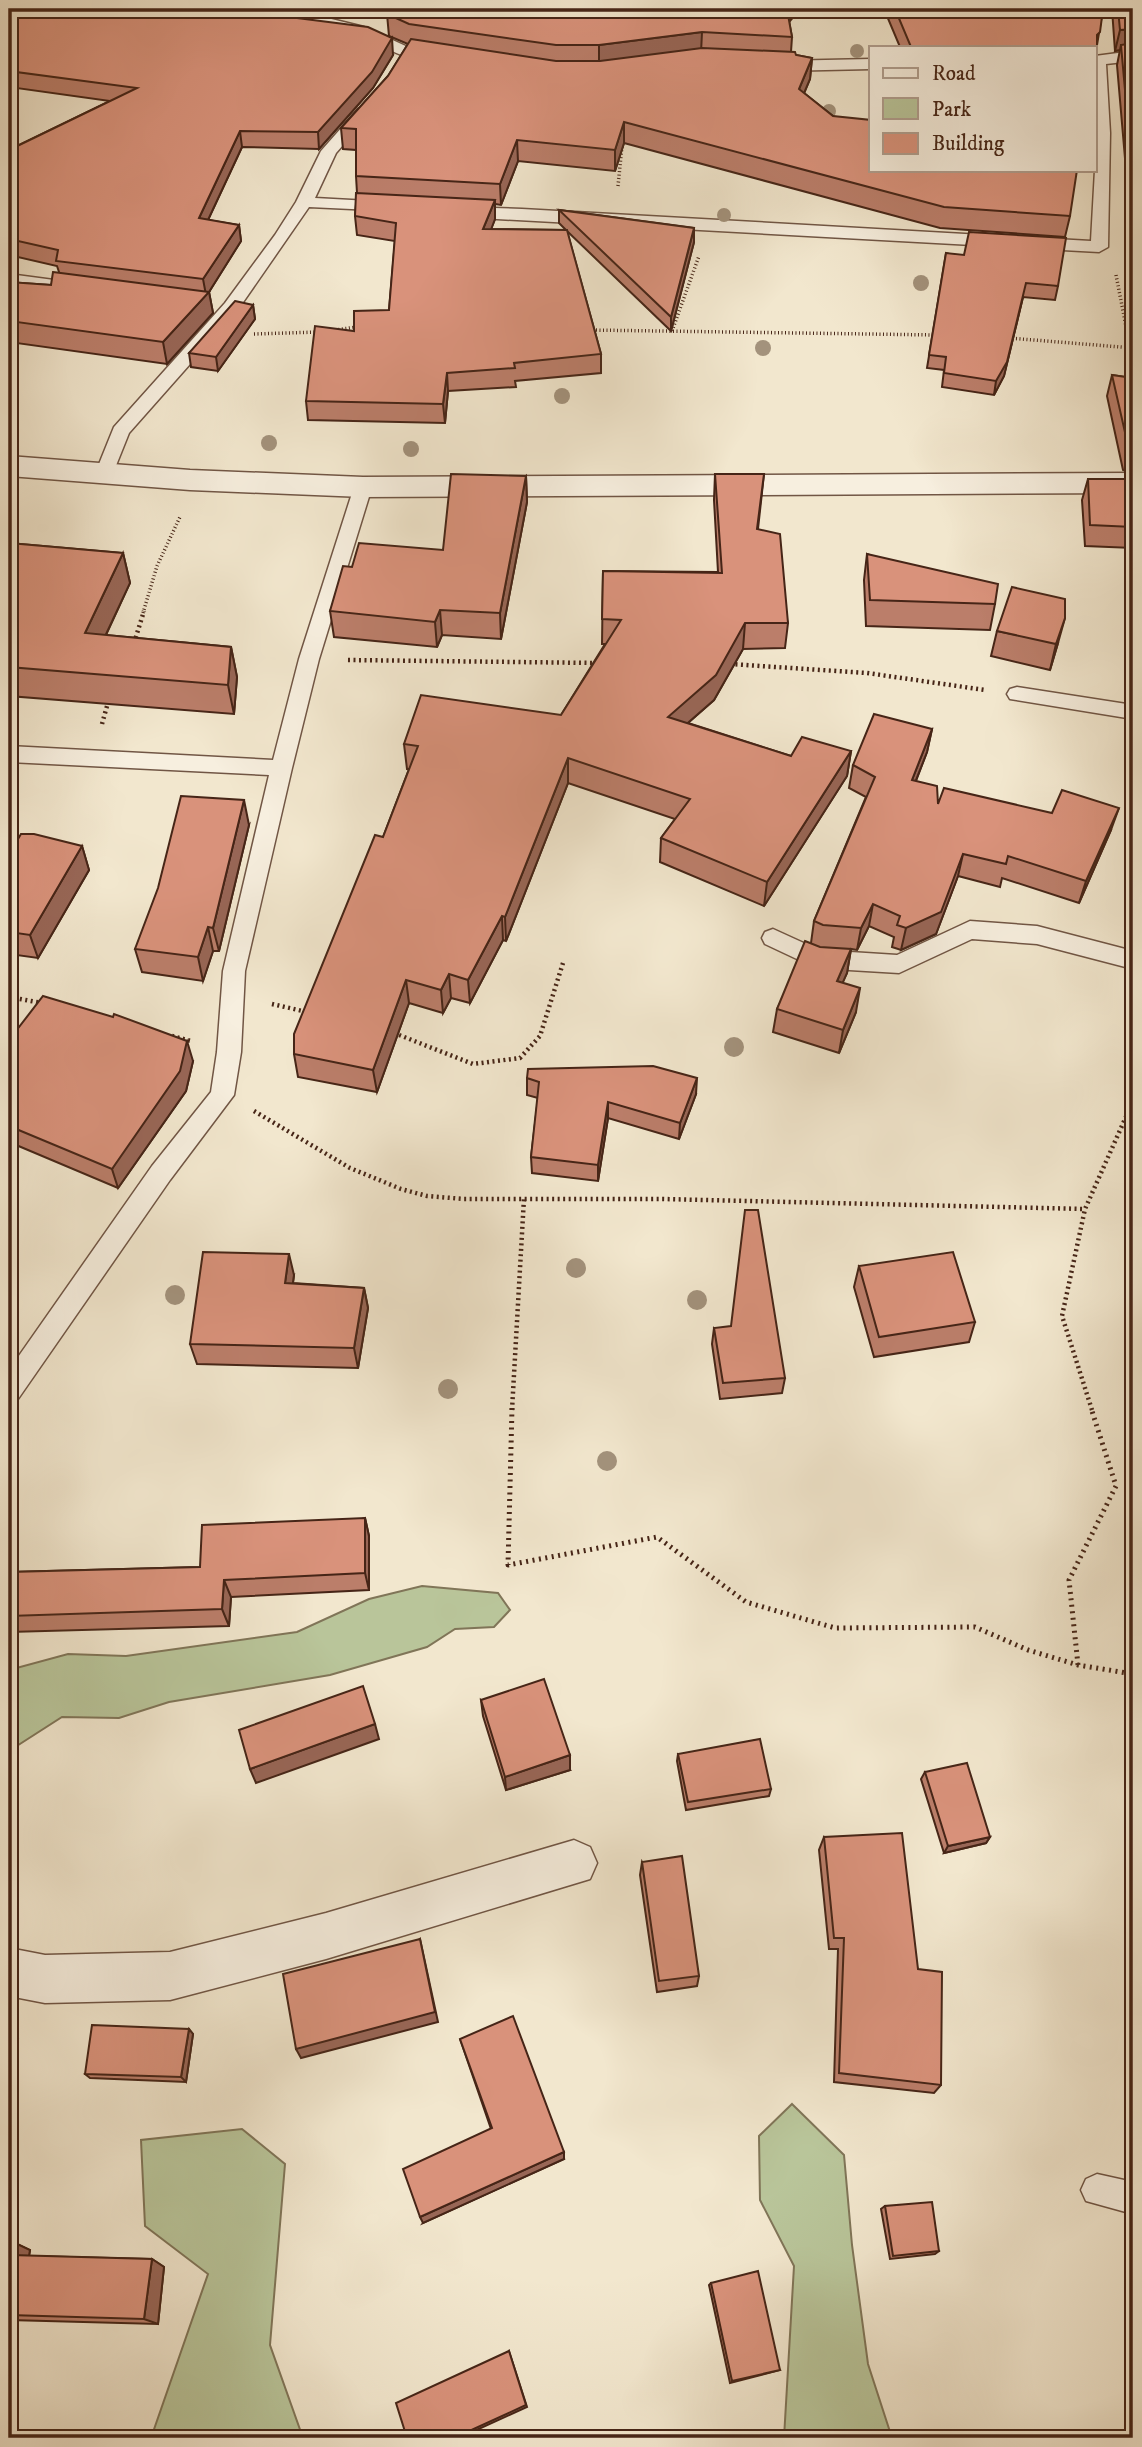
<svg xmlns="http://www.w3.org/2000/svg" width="1142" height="2447" font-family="'IM FELL DW Pica',serif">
  <rect width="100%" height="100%" fill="#f2e7ce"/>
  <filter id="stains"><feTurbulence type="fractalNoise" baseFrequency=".00286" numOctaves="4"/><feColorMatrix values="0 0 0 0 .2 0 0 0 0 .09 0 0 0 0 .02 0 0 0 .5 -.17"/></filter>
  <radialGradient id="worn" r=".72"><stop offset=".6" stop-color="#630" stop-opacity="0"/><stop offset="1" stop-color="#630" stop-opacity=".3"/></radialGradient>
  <g fill="#b9c59a" stroke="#807558" stroke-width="2">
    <polygon points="422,1586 498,1593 510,1610 494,1627 455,1629 427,1647 330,1675 169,1702 119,1718 62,1717 9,1751 9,1670 68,1654 126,1656 297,1632 369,1599"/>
    <polygon points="792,2104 844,2155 852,2245 868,2364 892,2438 784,2438 794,2266 760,2200 759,2136"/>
    <polygon points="242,2129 285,2164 270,2345 303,2438 151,2438 208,2274 145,2226 141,2140"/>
  </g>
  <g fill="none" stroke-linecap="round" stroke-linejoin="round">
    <g stroke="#715645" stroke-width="3">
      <g id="lane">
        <path d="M238,9H274L311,14L364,27L410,48L440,53L442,56C424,74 372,39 352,33C318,23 281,19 246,14Z"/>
        <polygon points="1133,51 1133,61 1106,64 1110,133 1108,247 1099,252 462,217 454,212 462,207 522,209 1091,241 1095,170 1095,56"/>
        <polygon points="871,59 871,69 780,71 772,66 780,61"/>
        <polygon points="364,107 372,112 336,153 315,198 388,202 394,203 396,207 394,211 309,207 237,311 129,433 111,478 97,478 95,474 114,427 225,303 275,235 296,202 321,151 358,109"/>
        <polygon points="9,274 84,284 93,289 84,294 9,284"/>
        <polygon points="363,481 370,483 372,487 319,659 292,768 245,971 241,1052 234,1095 170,1180 18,1399 9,1402 9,1370 152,1166 211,1092 217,1052 223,971 269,775 9,762 9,746 273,760 299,659 354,487 356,483"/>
        <polygon points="1017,687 1133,705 1133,719 1010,699 1007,694 1010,689"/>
        <polygon points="970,921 1037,926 1133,951 1133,969 1037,944 972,939 899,973 816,968 765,944 762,938 765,932 773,929 819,950 897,955"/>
        <polygon points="1097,2174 1133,2182 1133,2214 1086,2201 1081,2190 1086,2179"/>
      </g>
    </g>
    <g stroke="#715645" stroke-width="3">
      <g id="street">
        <polygon points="9,456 190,470 363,477 1133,473 1133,493 363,497 190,490 9,476"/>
        <polygon points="574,1840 590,1847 597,1863 590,1879 326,1959 170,2000 45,2003 9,1996 9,1948 45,1955 170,1952 326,1913"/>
      </g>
    </g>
    <g stroke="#462517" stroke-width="3.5" stroke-dasharray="1 2.5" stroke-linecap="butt">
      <polyline points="618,186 622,146"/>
      <polyline points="1116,275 1130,347"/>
      <polyline points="335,330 357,327"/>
      <polyline points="589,330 937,335"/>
      <polyline points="672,331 699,256"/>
      <polyline points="254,334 319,332"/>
      <polyline points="1009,338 1133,348"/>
      <polyline points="143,613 157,566 180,517"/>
    </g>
    <g stroke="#462517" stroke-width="4.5" stroke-dasharray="2 3.5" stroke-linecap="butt">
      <polyline points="134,643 144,611"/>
      <polyline points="348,660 599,663"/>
      <polyline points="730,664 867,673 985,690"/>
      <polyline points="102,724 109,699"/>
      <polyline points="9,997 42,1003"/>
      <polyline points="272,1004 307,1012"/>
      <polyline points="394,1033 473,1064 520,1058 540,1036 563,963"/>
      <polyline points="172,1036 191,1041"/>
      <polyline points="254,1111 350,1168 401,1189 427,1196 464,1199 663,1199 1085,1209"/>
      <polyline points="512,1410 524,1198"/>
      <polyline points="1092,1410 1062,1316 1085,1209 1133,1101"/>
    </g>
    <g stroke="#462517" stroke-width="5" stroke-dasharray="2 4.5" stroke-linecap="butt">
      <polyline points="512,1408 508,1565 657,1537 746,1602 835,1628 975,1627 1028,1650 1078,1665 1133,1674"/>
      <polyline points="1078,1665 1069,1580 1116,1486 1091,1408"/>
      <polyline points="94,2438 110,2432"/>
    </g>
    <use href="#lane" fill="#f7efdf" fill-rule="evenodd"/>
    <use href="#street" fill="#f7efdf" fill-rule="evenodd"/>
  </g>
  <g fill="#a3927c">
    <circle cx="857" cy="51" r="7"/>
    <circle cx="829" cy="111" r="7"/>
    <circle cx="724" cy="215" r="7"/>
    <circle cx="921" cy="283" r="8"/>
    <circle cx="763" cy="348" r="8"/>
    <circle cx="562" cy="396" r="8"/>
    <circle cx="269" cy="443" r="8"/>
    <circle cx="411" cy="449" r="8"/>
    <circle cx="734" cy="1047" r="10"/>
    <circle cx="576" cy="1268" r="10"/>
    <circle cx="175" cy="1295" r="10"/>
    <circle cx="697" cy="1300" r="10"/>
    <circle cx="448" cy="1389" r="10"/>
    <circle cx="607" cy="1461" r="10"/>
  </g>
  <g fill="#bb7e6a" stroke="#462517" stroke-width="2">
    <polygon points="9,9 301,9 300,10 288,9 288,17 393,55 373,88 319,149 242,147 208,220 239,225 241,241 209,292 213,313 167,364 9,342 9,282 51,285 59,272 57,266 9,255 9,150 110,101 9,87"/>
    <polygon points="391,9 800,9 789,21 792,37 791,52 796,55 812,58 810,79 804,93 833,116 1070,216 1065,237 940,228 624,143 615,171 518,161 501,205 495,204 495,219 491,229 566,230 559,223 559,210 694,228 694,242 671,331 567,231 601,354 601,373 515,381 516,387 448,391 445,423 308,420 306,401 354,331 389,310 395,241 357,235 355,216 357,193 356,176 356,150 343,149 341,128 388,76 408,44 389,36 387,14"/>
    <polygon points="884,9 1103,9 1097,45 1095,47 900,47"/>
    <polygon points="1112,9 1133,9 1133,205 1129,205 1117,65 1120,50 1115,51"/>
    <polygon points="946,253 1058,286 1055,300 1023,297 1004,376 994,395 942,387 944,370 927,368"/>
    <polygon points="253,305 255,319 218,371 191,367 189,353"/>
    <polygon points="1112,375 1133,378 1133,473 1123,470 1107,396"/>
    <polygon points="715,474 764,474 758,529 788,623 785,648 743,649 714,700 688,723 791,756 851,751 847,776 764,906 660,862 661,838 675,819 568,783 506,941 503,940 470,1003 451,998 443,1013 409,1003 377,1092 298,1077 294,1054 383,837 409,769 407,769 404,744 561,715 605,644 602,644 603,571 718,572 714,500"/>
    <polygon points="526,476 527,502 501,639 442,635 437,647 334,637 330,611 352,567 443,550"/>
    <polygon points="1088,479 1133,479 1133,548 1085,546 1082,500"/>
    <polygon points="9,543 123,553 130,583 106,635 231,647 237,677 234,714 9,696"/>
    <polygon points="867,554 995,604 990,630 866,626 864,580"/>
    <polygon points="997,631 1058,643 1050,670 991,656"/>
    <polygon points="932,729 927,752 916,781 938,804 1111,830 1079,903 1002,878 1000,887 958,876 936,934 901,950 892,947 894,937 869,926 857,950 851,949 847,973 842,983 856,1012 839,1053 773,1032 777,1009 811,943 814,921 866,797 849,788 853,765"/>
    <polygon points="249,825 219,951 213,951 203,981 142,972 135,949"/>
    <polygon points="82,846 89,870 38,958 9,954 9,854"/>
    <polygon points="9,1040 193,1061 186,1091 118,1188 9,1142"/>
    <polygon points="527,1078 696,1094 679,1139 608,1118 598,1181 532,1173 531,1157 538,1098 527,1095"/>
    <polygon points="859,1266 975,1322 969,1342 874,1357 854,1287"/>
    <polygon points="294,1275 293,1283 364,1288 368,1308 358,1368 197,1364 190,1344"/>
    <polygon points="714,1328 785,1378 782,1393 720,1399 712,1344"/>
    <polygon points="365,1518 369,1536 369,1590 231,1597 229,1626 9,1632 9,1572 200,1567"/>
    <polygon points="481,1700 570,1770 506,1790 483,1716"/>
    <polygon points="678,1754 771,1789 769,1796 686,1810 677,1761"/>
    <polygon points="925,1772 990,1837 986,1843 944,1853 921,1779"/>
    <polygon points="824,1837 918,1969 941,2085 934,2093 834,2082 838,1949 829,1949 819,1850"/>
    <polygon points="642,1862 699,1976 697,1986 657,1992 640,1875"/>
    <polygon points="189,2029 193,2034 186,2082 90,2078 85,2074"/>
    <polygon points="460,2039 564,2159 423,2223 491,2129"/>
    <polygon points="885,2206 939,2251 935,2254 890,2259 881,2209"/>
    <polygon points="9,2242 13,2242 30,2250 29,2256 152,2259 164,2267 158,2324 9,2320"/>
    <polygon points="711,2283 780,2370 730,2383 709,2285"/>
  </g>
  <g fill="#986656" stroke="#462517" stroke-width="2">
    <polygon points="287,9 288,9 289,24 281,16"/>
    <polygon points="786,9 800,9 785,27"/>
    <polygon points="1133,29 1133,46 1121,45 1120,50 1115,51 1120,30"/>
    <polygon points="702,32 701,53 599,66 599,45"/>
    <polygon points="392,38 393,55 373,88 319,149 318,132"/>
    <polygon points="812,58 810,79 797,110 799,89"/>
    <polygon points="624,122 624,143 615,171 615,150"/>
    <polygon points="240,131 242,147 201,235 199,218"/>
    <polygon points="517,140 518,161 501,205 500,184"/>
    <polygon points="495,200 495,219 484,248 483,229"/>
    <polygon points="239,225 241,241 209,292 213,313 167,364 163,342 206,295 203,279"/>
    <polygon points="694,228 694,242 671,331 671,317"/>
    <polygon points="1023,297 1004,376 994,395 996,381"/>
    <polygon points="253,305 255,319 218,371 216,357"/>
    <polygon points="447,373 448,391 445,423 443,404"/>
    <polygon points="526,476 527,502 501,639 500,613"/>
    <polygon points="123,553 130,583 93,662 85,633"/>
    <polygon points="440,610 442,635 437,647 435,622"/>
    <polygon points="1065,618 1058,643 1050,670 1056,644"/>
    <polygon points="745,623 743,649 714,700 666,742 668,717"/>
    <polygon points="231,647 237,677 234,714 228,685"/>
    <polygon points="932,729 927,752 907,803 912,780"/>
    <polygon points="851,751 847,776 764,906 767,882"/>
    <polygon points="568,758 568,783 506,941 505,917"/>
    <polygon points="244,800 249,825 219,951 213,928"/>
    <polygon points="1119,808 1111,830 1079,903 1086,881"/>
    <polygon points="82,846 89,870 38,958 30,935"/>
    <polygon points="963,854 958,876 936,934 901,950 906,928"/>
    <polygon points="873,904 869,926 857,950 861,928"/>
    <polygon points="502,916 503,940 470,1003 468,980"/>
    <polygon points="208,927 213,951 203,981 198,957"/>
    <polygon points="851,949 847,973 833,1005 837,981"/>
    <polygon points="449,974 451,998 443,1013 441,990"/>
    <polygon points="406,980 409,1003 377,1092 373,1070"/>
    <polygon points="860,988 856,1012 839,1053 843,1030"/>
    <polygon points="187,1041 193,1061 186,1091 118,1188 112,1169"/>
    <polygon points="697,1078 696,1094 679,1139 680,1123"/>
    <polygon points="608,1102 608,1118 598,1181 598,1165"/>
    <polygon points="289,1254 294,1275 290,1303 285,1283"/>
    <polygon points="364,1288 368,1308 358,1368 354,1348"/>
    <polygon points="365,1518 369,1536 369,1590 365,1573"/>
    <polygon points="224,1580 231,1597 229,1626 222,1609"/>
    <polygon points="375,1724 379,1739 256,1783 250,1769"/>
    <polygon points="570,1755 570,1770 506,1790 505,1777"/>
    <polygon points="990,1837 986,1843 944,1853 948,1846"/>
    <polygon points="420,1939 438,2022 301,2058 296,2049"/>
    <polygon points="189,2029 193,2034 186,2082 181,2077"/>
    <polygon points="9,2031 18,2039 9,2070"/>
    <polygon points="564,2152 564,2159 423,2223 420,2217"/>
    <polygon points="13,2242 30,2250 28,2262 11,2255"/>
    <polygon points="152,2259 164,2267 158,2324 144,2319"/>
    <polygon points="509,2351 527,2407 459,2438 454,2438"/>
  </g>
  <g fill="#d9927b" stroke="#462517" stroke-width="2">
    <polygon points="9,9 287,9 281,16 368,27 392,38 372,72 318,132 240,131 199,218 239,225 203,279 56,261 58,250 9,239 9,150 137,88 9,71"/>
    <polygon points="391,9 787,9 792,37 702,32 599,45 556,45 409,24 387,14"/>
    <polygon points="895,9 1103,9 1100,32 1097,35 1097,49 1095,62 1095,47 911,47"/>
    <polygon points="1118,9 1133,9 1133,29 1120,30"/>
    <polygon points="411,39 556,61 600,61 702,48 795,52 796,55 812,58 799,89 833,116 871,120 871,170 1077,170 1070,216 944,207 624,122 615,150 517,140 500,184 356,176 356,129 341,128 388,76"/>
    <polygon points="1133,43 1133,180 1121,45"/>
    <polygon points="356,193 495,200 483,229 567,230 601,354 514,363 515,368 447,373 443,404 306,401 315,326 354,331 354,311 389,310 396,223 355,216"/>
    <polygon points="559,210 694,228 671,317"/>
    <polygon points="969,232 1066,238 1058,286 1026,283 1007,362 996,381 944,373 946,357 929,355 946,253 964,255"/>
    <polygon points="53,272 209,292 163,342 9,321 9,282 51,285"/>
    <polygon points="235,301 253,305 216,357 189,353"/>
    <polygon points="1112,375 1133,378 1133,451 1129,450"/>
    <polygon points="451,474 526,476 500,613 440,610 435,622 330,611 343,566 352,567 359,543 443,550"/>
    <polygon points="715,474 764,474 757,529 780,534 788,623 745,623 716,675 668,717 791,756 802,737 851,751 767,882 661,838 690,799 568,758 505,917 502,916 468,980 449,974 441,990 406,980 373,1070 294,1054 294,1034 375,835 383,837 418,746 404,744 421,695 561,715 621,620 602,619 603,571 722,573"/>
    <polygon points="1088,479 1133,479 1133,527 1090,525"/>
    <polygon points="9,543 123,553 85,633 231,647 228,685 9,667"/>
    <polygon points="867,554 998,584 995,604 870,600"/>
    <polygon points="1012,587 1065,599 1065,618 1056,644 997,631"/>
    <polygon points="874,714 932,729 912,780 937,786 938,804 944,788 1052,813 1062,790 1119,808 1086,881 1008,856 1006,864 963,854 941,912 906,928 897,925 900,916 873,904 861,928 823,925 814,921 875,777 853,765"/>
    <polygon points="181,796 244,800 213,928 208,927 198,957 135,949 158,888"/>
    <polygon points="21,834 34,834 82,846 30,935 9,932 9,854"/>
    <polygon points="805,941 820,947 851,949 837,981 860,988 843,1030 777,1009"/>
    <polygon points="43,996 113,1017 114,1014 187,1041 180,1071 112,1169 9,1126 9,1040"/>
    <polygon points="653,1066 697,1078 680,1123 608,1102 598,1165 531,1157 539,1082 527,1078 528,1069"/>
    <polygon points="745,1210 758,1210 785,1378 723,1383 714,1328 731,1326"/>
    <polygon points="203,1252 289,1254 285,1283 364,1288 354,1348 190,1344"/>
    <polygon points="953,1252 975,1322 879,1337 859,1266"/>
    <polygon points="365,1518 365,1573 224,1580 222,1609 9,1616 9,1572 200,1567 202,1525"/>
    <polygon points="544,1679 570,1755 505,1777 481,1700"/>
    <polygon points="363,1686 375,1724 250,1769 239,1730"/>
    <polygon points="760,1739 771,1789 688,1802 678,1754"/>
    <polygon points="967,1763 990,1837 948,1846 925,1772"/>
    <polygon points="902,1833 918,1969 942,1972 941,2085 839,2073 844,1938 834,1938 824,1837"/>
    <polygon points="682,1856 699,1976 659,1981 642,1862"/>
    <polygon points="420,1939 435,2012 296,2049 283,1974"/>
    <polygon points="513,2016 564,2152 420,2217 403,2169 492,2128 460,2039"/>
    <polygon points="92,2025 189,2029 181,2077 85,2074"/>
    <polygon points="932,2202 939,2251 893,2256 885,2206"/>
    <polygon points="9,2242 13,2242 11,2255 152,2259 144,2319 9,2315"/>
    <polygon points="758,2271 780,2370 732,2381 711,2283"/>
    <polygon points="509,2351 526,2405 454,2438 407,2438 396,2403"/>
  </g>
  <rect width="1142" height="2447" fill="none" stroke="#f2e7ce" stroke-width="35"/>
  <rect x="10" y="10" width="1121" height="2426" fill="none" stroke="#462517" stroke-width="3.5"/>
  <rect x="18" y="18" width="1107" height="2412" fill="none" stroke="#462517" stroke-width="2"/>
  <rect x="869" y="46" width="228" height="126" fill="#f7efdf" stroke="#b09e8f" stroke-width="2"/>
  <rect x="883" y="68" width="35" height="10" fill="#f7efdf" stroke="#b09e8f" stroke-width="2"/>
  <text x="932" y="80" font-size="21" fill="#462517">Road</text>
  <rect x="883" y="98" width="35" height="21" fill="#b9c59a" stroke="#b09e8f" stroke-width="2"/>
  <text x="932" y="116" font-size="21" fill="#462517">Park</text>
  <rect x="883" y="133" width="35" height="21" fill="#d9927b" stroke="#b09e8f" stroke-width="2"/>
  <text x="932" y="150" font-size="21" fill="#462517">Building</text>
  <rect width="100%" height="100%" filter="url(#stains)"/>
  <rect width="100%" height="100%" fill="url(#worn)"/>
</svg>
